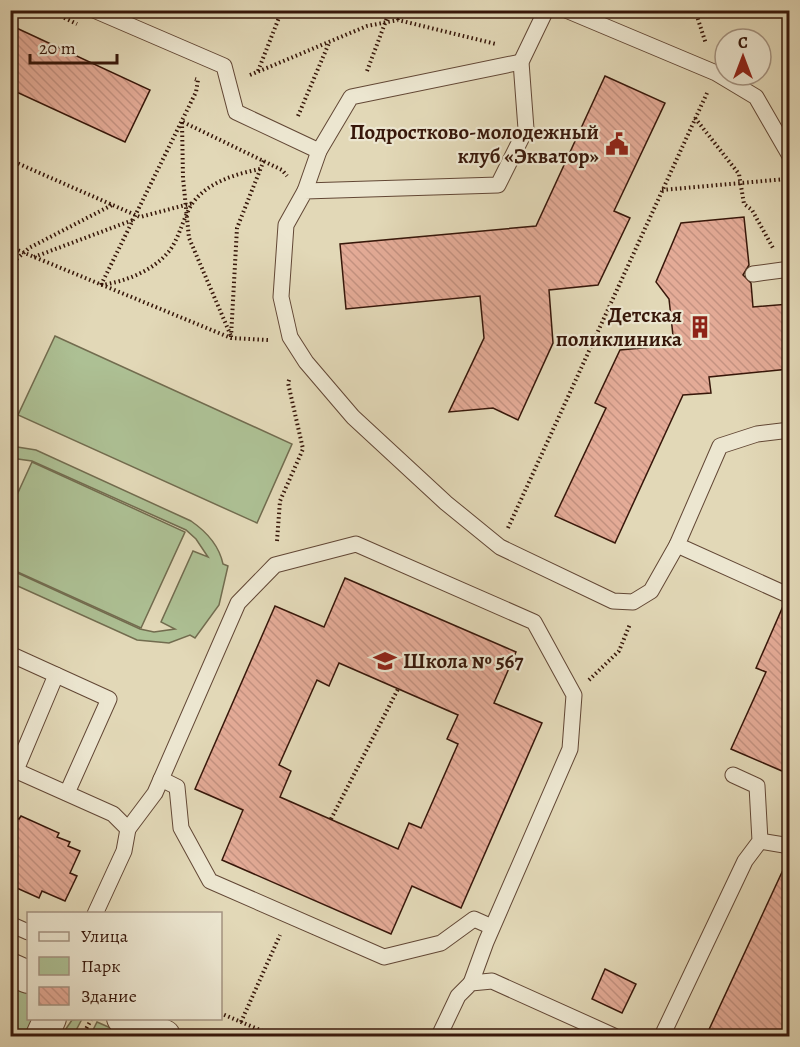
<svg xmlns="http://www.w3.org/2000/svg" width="800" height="1047" font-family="Alegreya,serif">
  <defs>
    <pattern id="building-back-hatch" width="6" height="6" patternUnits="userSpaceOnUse" patternTransform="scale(1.5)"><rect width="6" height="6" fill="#e4ab97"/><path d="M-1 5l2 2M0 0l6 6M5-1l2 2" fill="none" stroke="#c49281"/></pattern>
  </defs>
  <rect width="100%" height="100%" fill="#e2d8b7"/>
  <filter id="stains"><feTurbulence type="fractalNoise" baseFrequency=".00333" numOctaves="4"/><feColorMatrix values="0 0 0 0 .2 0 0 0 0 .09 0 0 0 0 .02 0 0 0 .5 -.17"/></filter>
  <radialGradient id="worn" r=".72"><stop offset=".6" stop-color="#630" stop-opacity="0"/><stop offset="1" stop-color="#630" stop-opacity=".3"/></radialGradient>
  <g fill="#adc094" stroke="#726c4f" stroke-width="1.5">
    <polygon points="55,336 292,444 257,523 18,415"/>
    <path d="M11,446L36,450L191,521C207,532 219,545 223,564L228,566L219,605L195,638L190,635L169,643L137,640L11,583V570L140,629L154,632L175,629L161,622L193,551L208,557L196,539L186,530L32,461L11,458Z"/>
    <polygon points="32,462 185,532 141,628 11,569 11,508"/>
    <polygon points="11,983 28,993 28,1018 33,1019 26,1036 11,1036"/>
    <polygon points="82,1019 73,1036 61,1036 72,1020"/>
    <polygon points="97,1022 129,1036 90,1036"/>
  </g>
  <g fill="url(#building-back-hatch)" stroke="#37170a" stroke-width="1.5" fill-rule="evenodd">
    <polygon points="10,25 150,90 125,142 10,89"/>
    <polygon points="605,76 665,103 614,211 630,218 598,285 549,290 553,343 518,420 493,408 449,412 484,338 480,296 346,309 340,244 536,226"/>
    <polygon points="744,217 749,265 743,275 751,283 753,307 789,304 789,369 709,377 711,393 683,395 615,543 555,516 606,408 595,403 620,350 674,345 669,299 656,282 681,223"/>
    <path d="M345,578L516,652L494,703L542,723L461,908L412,886L391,934L222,860L243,810L195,789L275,606L324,627ZM339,663L458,715L447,739L458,744L421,828L409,823L398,849L280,797L291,771L279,765L317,680L329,686Z"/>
    <polygon points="784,604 789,606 789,774 731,749 766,672 756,668"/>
    <polygon points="10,816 19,819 21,816 59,833 57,837 70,842 68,846 80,851 70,873 77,876 65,901 42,891 39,898 10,885"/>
    <polygon points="789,857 789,1016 780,1036 706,1036"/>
    <polygon points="605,969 636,984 622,1013 592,999"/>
  </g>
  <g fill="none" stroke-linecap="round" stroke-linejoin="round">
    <g stroke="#624735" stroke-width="17">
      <g id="service">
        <polyline points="94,10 224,66 236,112 319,151"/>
        <polyline points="546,10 521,62 526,129 498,185 305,191 286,225 281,297 290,337 306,362 353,417 446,503 500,547 613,601 633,602 651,591 677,545"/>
        <polyline points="566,10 716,73 756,97 790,156"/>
        <polyline points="305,191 319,151 351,97 521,62"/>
        <polyline points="753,274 790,269"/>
        <polyline points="790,430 757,434 720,446 677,545 790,596"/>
        <polyline points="10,654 109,699 67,793"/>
        <polyline points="10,768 113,814 128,829 124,851 95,914"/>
        <polyline points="16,770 56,675"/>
        <polyline points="161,779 177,787 181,828 210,881 384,957 441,943 474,919 492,927"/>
        <polyline points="128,829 155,793 238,603 275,565 356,544 534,622 574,695 570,749 486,942 471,983"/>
        <polyline points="760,841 790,846"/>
        <polyline points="10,924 28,932"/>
        <polyline points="439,1036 458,996 471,983 492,981 614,1036"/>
        <polyline points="662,1036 745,861 760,841 757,786 733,775"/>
      </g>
    </g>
    <g stroke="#624735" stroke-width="34">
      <g id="minor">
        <polyline points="10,969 28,977"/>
        <polyline points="123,1018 164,1036"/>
        <polyline points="42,1036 50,1018"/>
      </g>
    </g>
    <g stroke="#37170a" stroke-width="4" stroke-dasharray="1.5 3" stroke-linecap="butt">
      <polyline points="48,10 77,24"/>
      <polyline points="397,10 398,20"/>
      <polyline points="695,10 706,44"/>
      <polyline points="258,71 282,10"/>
      <polyline points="367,71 390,10"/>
      <polyline points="250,75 367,26 398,20 496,44"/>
      <polyline points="298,116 329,43"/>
      <polyline points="695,118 739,174 744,204 752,210 773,248"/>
      <polyline points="182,122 183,178 189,238 231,336"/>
      <polyline points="183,122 282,170 287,176"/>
      <polyline points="10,160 140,217 193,203"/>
      <polyline points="662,190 786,179"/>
      <polyline points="10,247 231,338 268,340"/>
      <polyline points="34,257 133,220"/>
      <polyline points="10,265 29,248 112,205"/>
      <polyline points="101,285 196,92 198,80 195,79"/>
      <path d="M101,285C125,282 155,270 170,250C180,236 183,218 192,204C207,182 236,174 260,169"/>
      <polyline points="231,337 237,228 264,160"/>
      <polyline points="508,528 707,93"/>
      <polyline points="277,541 280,501 303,449 288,383 290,377"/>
      <polyline points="589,680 619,651 630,624"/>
      <polyline points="331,819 398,689"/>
      <polyline points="220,1013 274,1036"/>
      <polyline points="241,1022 280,935"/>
      <polyline points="82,1036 91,1020"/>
    </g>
    <use href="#service" stroke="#ece6d0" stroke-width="15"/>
    <use href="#minor" stroke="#ece6d0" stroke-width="32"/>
  </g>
  <defs>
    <g id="civic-bare" transform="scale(1.8)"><path d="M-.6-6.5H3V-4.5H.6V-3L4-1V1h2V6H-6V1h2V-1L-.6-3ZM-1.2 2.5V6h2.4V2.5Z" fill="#8f2418" stroke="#ece6d0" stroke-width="2.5" paint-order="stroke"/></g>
    <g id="building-bare" transform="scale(1.8)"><path d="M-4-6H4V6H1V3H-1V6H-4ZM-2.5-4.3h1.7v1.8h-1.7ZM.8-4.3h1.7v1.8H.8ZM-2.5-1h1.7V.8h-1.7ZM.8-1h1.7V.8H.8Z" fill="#8f2418" stroke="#ece6d0" stroke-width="2.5" paint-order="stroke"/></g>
    <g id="school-bare" transform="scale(1.8)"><path d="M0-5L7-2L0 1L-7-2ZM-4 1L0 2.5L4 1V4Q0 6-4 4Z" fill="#8f2418" stroke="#ece6d0" stroke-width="2.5" paint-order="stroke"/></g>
  </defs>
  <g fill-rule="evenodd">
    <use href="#civic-bare" x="617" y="144"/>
    <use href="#building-bare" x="700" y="327"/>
    <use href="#school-bare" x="385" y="661"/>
  </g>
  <g text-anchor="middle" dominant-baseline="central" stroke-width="4.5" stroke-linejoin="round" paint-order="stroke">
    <g font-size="21" font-weight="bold" fill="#37170a" stroke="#ece6d0" text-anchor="end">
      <text x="599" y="132">Подростково-молодежный<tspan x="599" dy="24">клуб «Экватор»</tspan></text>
      <text x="682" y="315">Детская<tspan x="682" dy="24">поликлиника</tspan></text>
      <text x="403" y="661" text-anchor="start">Школа № 567</text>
    </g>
  </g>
  <rect width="800" height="1047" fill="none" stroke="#e2d8b7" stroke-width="36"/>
  <rect x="12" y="12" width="776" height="1023" fill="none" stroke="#37170a" stroke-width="3"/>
  <rect x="18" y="18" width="764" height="1011" fill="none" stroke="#37170a" stroke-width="1.5"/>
  <rect x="27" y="912" width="195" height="108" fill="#ece6d0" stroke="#a49381" stroke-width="1.5"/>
  <rect x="39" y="932" width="30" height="9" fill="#ece6d0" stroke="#a49381" stroke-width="1.5"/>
  <text x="81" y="942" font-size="18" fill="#37170a">Улица</text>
  <rect x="39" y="957" width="30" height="18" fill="#adc094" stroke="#a49381" stroke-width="1.5"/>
  <text x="81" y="972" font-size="18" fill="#37170a">Парк</text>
  <rect x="39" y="987" width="30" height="18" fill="url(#building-back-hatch)" stroke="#a49381" stroke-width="1.5"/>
  <text x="81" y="1002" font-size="18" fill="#37170a">Здание</text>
  <g transform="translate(743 57)"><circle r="28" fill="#ece6d0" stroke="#a49381" stroke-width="1.5"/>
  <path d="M0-4.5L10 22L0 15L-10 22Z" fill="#8f2418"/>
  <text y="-9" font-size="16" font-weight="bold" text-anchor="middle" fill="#37170a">С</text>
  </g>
  <path d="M30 54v9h87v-9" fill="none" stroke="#37170a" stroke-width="3"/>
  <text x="39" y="54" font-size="18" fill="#37170a" stroke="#ece6d0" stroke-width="4.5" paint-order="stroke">20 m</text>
  <rect width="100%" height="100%" filter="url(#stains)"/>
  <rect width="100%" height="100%" fill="url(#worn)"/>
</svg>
